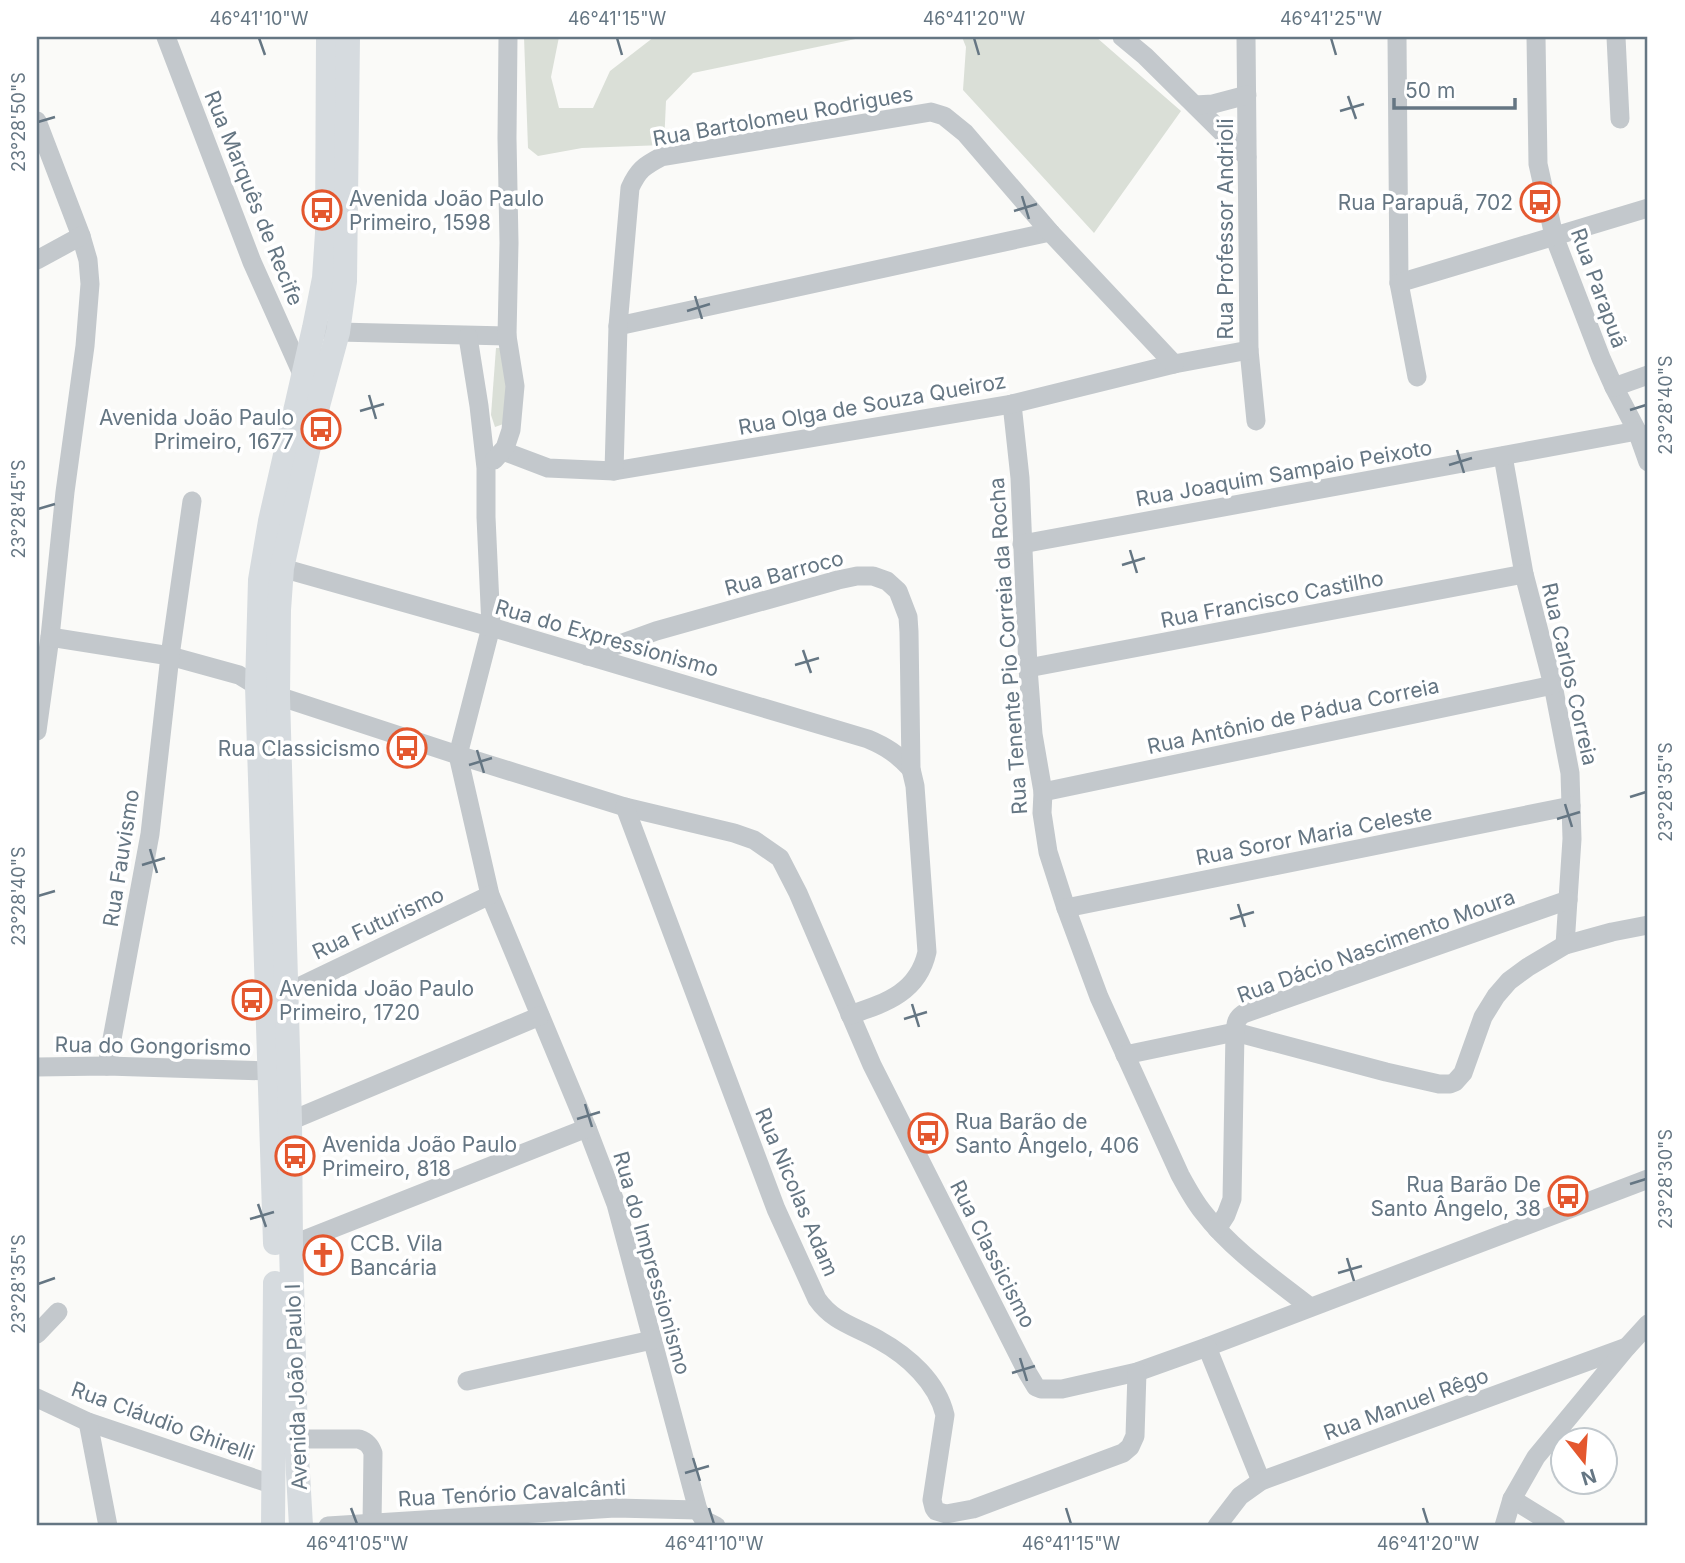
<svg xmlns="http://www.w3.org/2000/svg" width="1685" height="1563" font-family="Inter,sans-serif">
  <rect width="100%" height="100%" fill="#fafaf8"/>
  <g fill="#dadfd7">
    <polygon points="524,37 559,37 551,77 559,108 593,108 610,71 654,37 865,37 693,73 666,101 664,145 582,148 538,156 528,148"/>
    <polygon points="962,37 1096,37 1181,111 1094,233 963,90 966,47"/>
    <polygon points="496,348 509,348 509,422 495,427 491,415"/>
  </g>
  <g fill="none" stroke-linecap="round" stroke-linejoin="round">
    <g stroke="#c3c8cc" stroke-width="19">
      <polyline points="166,37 252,262 303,376"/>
      <polyline points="1122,37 1145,56 1247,157"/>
      <polyline points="1246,37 1249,350 1256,421"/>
      <polyline points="1397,37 1399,283 1417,377"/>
      <polyline points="1536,37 1538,164 1554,236 1601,358 1614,387 1637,431 1648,462"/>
      <polyline points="1616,37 1620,119"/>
      <polyline points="1195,105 1213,104 1247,95"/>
      <polyline points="37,121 81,236 88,260 90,284 85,346 65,492 50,637 37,731"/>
      <polyline points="37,260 81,236"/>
      <polyline points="1399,283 1648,208"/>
      <polyline points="618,326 1050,232"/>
      <polyline points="326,330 338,332 507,336"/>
      <polyline points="468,337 479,406 486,468 486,517 491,627 458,755 490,895 587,1128 616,1204 698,1510 704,1520 716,1526"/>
      <polyline points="1614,387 1648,375"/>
      <path d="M1012,404L1020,478L1028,668L1033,734L1043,792L1042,813L1048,852L1066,908L1099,997L1180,1175C1187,1188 1194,1201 1203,1212C1232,1250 1273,1278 1310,1307"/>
      <polyline points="503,451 548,468 614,471 1012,404 1174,364 1249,350"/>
      <polyline points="1503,456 1524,574 1553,685 1570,773 1572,839 1565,945"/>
      <polyline points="494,460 505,448 511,430 515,386 507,336 509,243 507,138 508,37"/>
      <path d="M614,471L618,326L630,188C638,170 644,166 661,157L931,112L944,116L965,133L1050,232L1174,364"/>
      <polyline points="1022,544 1637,431"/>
      <path d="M282,568L491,627L868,739C887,747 897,754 911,769"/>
      <polyline points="50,637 170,656 239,675 257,686 278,696 458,755 625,807 734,833 754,840 780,858 798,893 872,1065 1027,1372 1036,1387 1041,1389 1062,1389 1137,1372 1207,1347 1648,1179"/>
      <path d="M587,656L656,631L838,580L857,576H873L887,581L898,591L908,617L909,632L911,769L915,786L927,952C918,993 885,1003 850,1015"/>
      <polyline points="1028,668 1524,574"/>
      <polyline points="1043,792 1553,685"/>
      <path d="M625,807L776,1209L817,1299C834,1323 855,1326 879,1340C908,1356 937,1382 945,1415L932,1500L934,1508L936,1511L946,1514L973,1509L1123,1453L1130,1447L1135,1436L1137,1372"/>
      <polyline points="1066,908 1571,806"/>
      <polyline points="286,993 490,895"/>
      <polyline points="1125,1055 1235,1032 1386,1072 1439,1084 1450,1084 1455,1082 1463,1073 1483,1017 1496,996 1509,981 1528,967 1565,945 1612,932 1648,925"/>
      <polyline points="107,1066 150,834 170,656 192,501"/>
      <polyline points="37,1067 107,1066 268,1071"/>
      <polyline points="290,1121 540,1016"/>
      <path d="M1217,1229L1226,1215L1232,1199L1235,1032C1236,1023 1236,1019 1243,1014L1568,900"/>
      <polyline points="291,1245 587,1128"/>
      <polyline points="37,1334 58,1312"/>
      <polyline points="1207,1347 1261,1481"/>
      <polyline points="467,1381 652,1340"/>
      <polyline points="37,1398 88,1422 274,1485"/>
      <polyline points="88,1422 108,1526"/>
      <path d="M296,1439H359C367,1442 370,1445 373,1453L372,1524"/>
      <polyline points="1512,1499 1556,1526"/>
      <polyline points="328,1526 615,1508 698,1510"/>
      <polyline points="1217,1526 1240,1496 1261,1481 1627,1347"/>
      <polyline points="1504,1526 1512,1499 1536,1457 1627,1347 1648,1324"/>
    </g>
    <g stroke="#d6dbdf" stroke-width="24">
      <polyline points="275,1243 257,686 260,580 270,521 314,328 324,278 327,233 328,37"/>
      <polyline points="273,1526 275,1283"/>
      <polyline points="301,1526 296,1439 291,1245 290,1121 278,696 279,610 282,568 319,402 338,332 345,281 348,37"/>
    </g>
  </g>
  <path fill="none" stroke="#657683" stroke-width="2.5" d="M259,38L265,55M617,38L622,55M974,38L979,55M1331,38L1336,55M1348,96L1356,119M1340,111L1364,104M38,122L55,117M1022,196L1029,219M1014,211L1037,204M695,296L702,319M687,311L710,304M369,395L376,419M1630,410L1646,405M360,411L384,404M1457,450L1464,473M1449,465L1472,458M38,509L55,504M1130,550L1137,573M1122,565L1145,558M803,650L811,673M795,665L819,658M477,750L484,773M469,765L492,758M1630,797L1646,792M1565,804L1572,827M1557,819L1580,812M150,849L157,873M142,865L165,858M38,896L55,891M1238,904L1245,927M1230,919L1254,912M912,1004L919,1027M904,1019L927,1012M585,1104L592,1127M577,1119L600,1112M1630,1184L1646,1179M258,1204L266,1227M250,1219L274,1212M1347,1258L1354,1281M1338,1273L1362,1266M38,1284L55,1278M1020,1358L1027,1381M1012,1373L1035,1366M693,1458L700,1481M685,1473L709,1466M351,1508L357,1524M709,1508L714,1524M1066,1508L1071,1524M1423,1508L1428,1524"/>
  <defs>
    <g id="bus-ring" transform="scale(2.0125)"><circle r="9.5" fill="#fff" stroke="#e4572e" stroke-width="1.5"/><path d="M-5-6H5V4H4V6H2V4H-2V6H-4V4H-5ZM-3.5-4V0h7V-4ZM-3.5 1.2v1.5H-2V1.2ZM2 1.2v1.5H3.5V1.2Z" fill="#e4572e"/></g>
    <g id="church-ring" transform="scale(2.0125)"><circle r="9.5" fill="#fff" stroke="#e4572e" stroke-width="1.5"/><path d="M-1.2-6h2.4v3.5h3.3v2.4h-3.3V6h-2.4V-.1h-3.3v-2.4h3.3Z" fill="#e4572e"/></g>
  </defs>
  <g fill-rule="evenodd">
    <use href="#bus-ring" x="1540" y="202"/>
    <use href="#bus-ring" x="322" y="210"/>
    <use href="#bus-ring" x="321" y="429"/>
    <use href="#bus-ring" x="407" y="748"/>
    <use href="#bus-ring" x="252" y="1000"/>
    <use href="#bus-ring" x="928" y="1133"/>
    <use href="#bus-ring" x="295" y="1156"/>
    <use href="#bus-ring" x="1568" y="1196"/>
    <use href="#church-ring" x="323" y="1255"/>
  </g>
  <g text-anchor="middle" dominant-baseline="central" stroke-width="7" stroke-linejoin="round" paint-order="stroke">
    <g font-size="21" fill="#657683" stroke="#fff">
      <text transform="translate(783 116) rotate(-10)">Rua Bartolomeu Rodrigues</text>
      <text transform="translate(254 198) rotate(68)">Rua Marquês de Recife</text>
      <text transform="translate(1225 229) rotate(-90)">Rua Professor Andrioli</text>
      <text transform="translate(1599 288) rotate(70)">Rua Parapuã</text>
      <text transform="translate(872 404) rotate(-10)">Rua Olga de Souza Queiroz</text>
      <text transform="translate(1284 473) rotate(-10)">Rua Joaquim Sampaio Peixoto</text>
      <text transform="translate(784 573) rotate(-15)">Rua Barroco</text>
      <text transform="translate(1272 599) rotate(-11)">Rua Francisco Castilho</text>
      <text transform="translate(607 638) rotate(16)">Rua do Expressionismo</text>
      <text transform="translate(1008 646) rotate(-94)">Rua Tenente Pio Correia da Rocha</text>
      <text transform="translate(1570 674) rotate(77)">Rua Carlos Correia</text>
      <text transform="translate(1293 716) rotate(-12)">Rua Antônio de Pádua Correia</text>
      <text transform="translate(1314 835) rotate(-11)">Rua Soror Maria Celeste</text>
      <text transform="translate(121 858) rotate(-81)">Rua Fauvismo</text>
      <text transform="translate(378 923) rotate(-25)">Rua Futurismo</text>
      <text transform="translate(1376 946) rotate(-20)">Rua Dácio Nascimento Moura</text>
      <text transform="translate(153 1046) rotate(1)">Rua do Gongorismo</text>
      <text transform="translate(797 1192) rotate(67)">Rua Nicolas Adam</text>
      <text transform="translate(993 1254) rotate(63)">Rua Classicismo</text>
      <text transform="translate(652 1263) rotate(74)">Rua do Impressionismo</text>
      <text transform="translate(296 1387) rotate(-92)">Avenida João Paulo I</text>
      <text transform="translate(1406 1404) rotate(-20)">Rua Manuel Rêgo</text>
      <text transform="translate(163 1421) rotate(20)">Rua Cláudio Ghirelli</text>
      <text transform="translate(512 1493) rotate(-3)">Rua Tenório Cavalcânti</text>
    </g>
    <g font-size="21" fill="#657683" stroke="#fff" text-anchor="start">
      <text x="349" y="198">Avenida João Paulo<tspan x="349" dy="24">Primeiro, 1598</tspan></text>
      <text x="1513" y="202" text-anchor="end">Rua Parapuã, 702</text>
      <text x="294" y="417" text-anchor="end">Avenida João Paulo<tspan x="294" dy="24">Primeiro, 1677</tspan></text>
      <text x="380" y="748" text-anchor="end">Rua Classicismo</text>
      <text x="279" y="988">Avenida João Paulo<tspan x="279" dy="24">Primeiro, 1720</tspan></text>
      <text x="955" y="1121">Rua Barão de<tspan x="955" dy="24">Santo Ângelo, 406</tspan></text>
      <text x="322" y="1144">Avenida João Paulo<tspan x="322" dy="24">Primeiro, 818</tspan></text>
      <text x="1541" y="1184" text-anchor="end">Rua Barão De<tspan x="1541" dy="24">Santo Ângelo, 38</tspan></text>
      <text x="350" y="1243">CCB. Vila<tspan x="350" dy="24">Bancária</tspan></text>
    </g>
  </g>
  <rect width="1685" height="1563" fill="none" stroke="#ffffff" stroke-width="77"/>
  <g transform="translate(1584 1461) rotate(163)"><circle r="33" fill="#ffffff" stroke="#c1c8cd" stroke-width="2"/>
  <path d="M0-5L12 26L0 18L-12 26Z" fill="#e4572e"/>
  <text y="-10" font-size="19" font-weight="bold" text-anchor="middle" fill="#657683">N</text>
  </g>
  <path d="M1394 98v10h121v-10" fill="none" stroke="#657683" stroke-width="3.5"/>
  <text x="1405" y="98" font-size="21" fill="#657683" stroke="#ffffff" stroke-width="5" paint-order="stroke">50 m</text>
  <rect x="38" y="38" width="1608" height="1486" fill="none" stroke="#657683" stroke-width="2.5"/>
  <g font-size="18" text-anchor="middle" fill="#657683">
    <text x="259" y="25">46°41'10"W</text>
    <text x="617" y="25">46°41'15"W</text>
    <text x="974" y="25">46°41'20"W</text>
    <text x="1331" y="25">46°41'25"W</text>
    <text transform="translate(19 122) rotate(-90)" y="6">23°28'50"S</text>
    <text transform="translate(1666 405) rotate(-90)" y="6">23°28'40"S</text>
    <text transform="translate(19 509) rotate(-90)" y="6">23°28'45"S</text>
    <text transform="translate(1666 792) rotate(-90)" y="6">23°28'35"S</text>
    <text transform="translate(19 896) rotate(-90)" y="6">23°28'40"S</text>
    <text transform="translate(1666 1179) rotate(-90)" y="6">23°28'30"S</text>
    <text transform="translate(19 1284) rotate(-90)" y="6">23°28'35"S</text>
    <text x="357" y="1550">46°41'05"W</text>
    <text x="714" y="1550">46°41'10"W</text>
    <text x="1071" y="1550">46°41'15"W</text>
    <text x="1428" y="1550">46°41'20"W</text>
  </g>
</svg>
